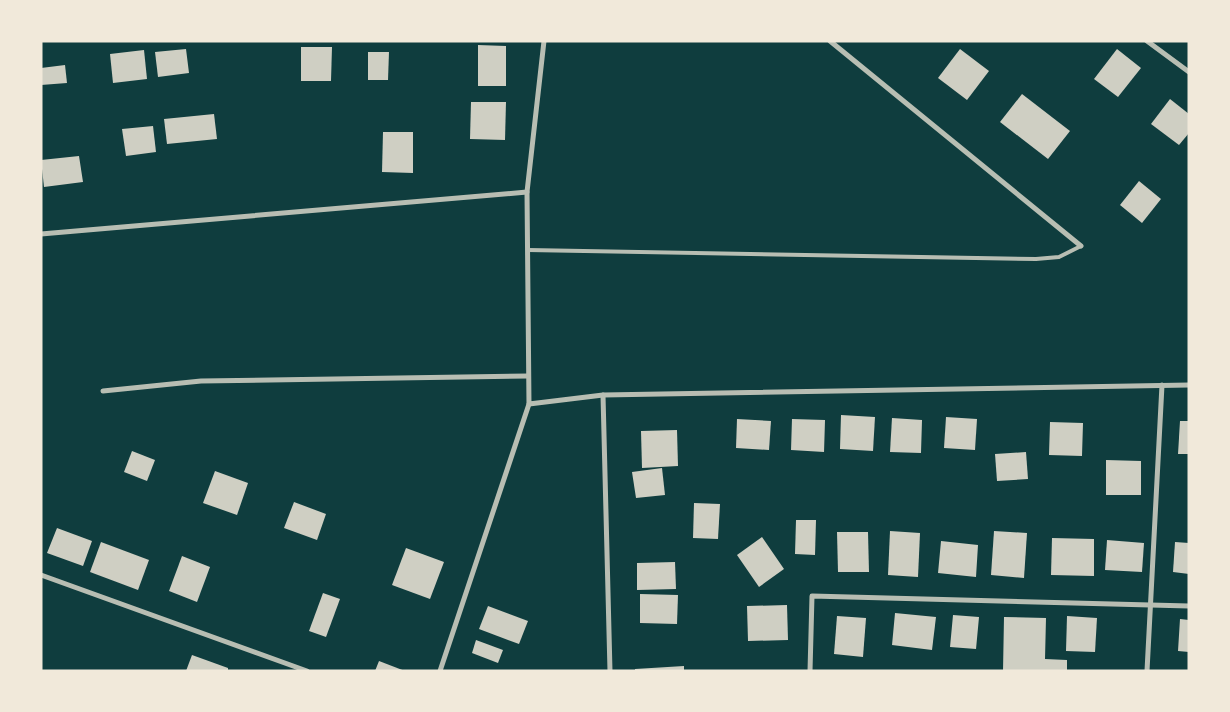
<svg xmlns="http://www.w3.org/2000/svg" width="1230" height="712" font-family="'IBM Plex Sans',sans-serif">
  <rect width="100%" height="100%" fill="#0f3d3e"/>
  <g fill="#cfcfc3">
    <polygon points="478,45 506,46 506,86 478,86"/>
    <polygon points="301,47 332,47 331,81 301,81"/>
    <polygon points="186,49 189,73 158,77 155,52"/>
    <polygon points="960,49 989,71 967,100 938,78"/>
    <polygon points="1117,49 1141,68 1118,97 1094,79"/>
    <polygon points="144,50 147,79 113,83 110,54"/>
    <polygon points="368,52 389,52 388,80 368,80"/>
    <polygon points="65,65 67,83 41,85 41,68"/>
    <polygon points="1022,94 1070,131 1048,159 1000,122"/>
    <polygon points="1170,99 1189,114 1189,133 1179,145 1151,124"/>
    <polygon points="471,102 506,102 505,140 470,139"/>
    <polygon points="214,114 217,139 167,144 164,119"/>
    <polygon points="153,126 156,152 126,156 122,129"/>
    <polygon points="383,132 413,132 413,173 382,172"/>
    <polygon points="79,156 83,182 44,187 41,160"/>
    <polygon points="1139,181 1161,199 1142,223 1120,205"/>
    <polygon points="841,415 875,417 873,451 840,449"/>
    <polygon points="946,417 977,419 975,450 944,448"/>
    <polygon points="892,418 922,420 921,453 890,452"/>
    <polygon points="737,419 771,421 769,450 736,448"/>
    <polygon points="792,419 825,420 824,452 791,450"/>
    <polygon points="1180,421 1189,421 1189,454 1178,454"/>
    <polygon points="1050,422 1083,423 1082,456 1049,455"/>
    <polygon points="677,430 678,466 642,468 641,431"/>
    <polygon points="132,451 155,460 147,481 124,472"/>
    <polygon points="1026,452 1028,479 997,481 995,454"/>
    <polygon points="1106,460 1141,461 1141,495 1106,495"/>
    <polygon points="662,468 665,495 636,498 632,472"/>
    <polygon points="215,471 248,483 237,515 203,503"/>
    <polygon points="294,502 326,514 317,540 284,528"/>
    <polygon points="694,503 720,504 718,539 693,538"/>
    <polygon points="796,520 816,520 815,555 795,554"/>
    <polygon points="57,528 92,541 83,566 47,553"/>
    <polygon points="890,531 920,533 918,577 888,575"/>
    <polygon points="994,531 1027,533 1024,578 991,575"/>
    <polygon points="837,532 868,532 869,572 838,572"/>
    <polygon points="762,537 784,569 759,587 737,555"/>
    <polygon points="1052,538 1094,539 1094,576 1051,575"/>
    <polygon points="1107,540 1144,543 1142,572 1105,570"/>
    <polygon points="941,541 978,545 976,577 938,573"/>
    <polygon points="101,542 149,560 138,590 90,572"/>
    <polygon points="1175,542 1189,543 1189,574 1173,572"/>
    <polygon points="406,548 444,562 430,599 392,585"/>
    <polygon points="182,556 210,567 197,602 169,591"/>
    <polygon points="675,562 676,589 637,590 637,563"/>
    <polygon points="323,593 340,599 326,637 309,631"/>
    <polygon points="640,594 678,595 677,624 640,623"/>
    <polygon points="787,605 788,640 748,641 747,606"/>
    <polygon points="488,606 528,621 519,644 479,629"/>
    <polygon points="895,613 936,617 932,650 892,645"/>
    <polygon points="953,615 979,617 976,649 950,647"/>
    <polygon points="837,616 866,618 863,657 834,654"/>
    <polygon points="1067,616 1097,618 1095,652 1066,651"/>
    <polygon points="1004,617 1046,618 1045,659 1067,660 1067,671 1003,671"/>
    <polygon points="1180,619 1189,620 1189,652 1178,651"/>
    <polygon points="476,640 503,650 498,663 472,653"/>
    <polygon points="192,655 228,668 228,671 186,671"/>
    <polygon points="379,661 405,671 375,671"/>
    <polygon points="684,666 684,671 635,671 635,669"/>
  </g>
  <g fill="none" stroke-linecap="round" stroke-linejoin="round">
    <polyline stroke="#b8beb3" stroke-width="4" points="528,250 1036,259 1059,257 1081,246"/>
    <g stroke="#b8beb3" stroke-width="5">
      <polyline points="544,41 527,192 529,404 603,395 1189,385"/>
      <polyline points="830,41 1081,246"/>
      <polyline points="1147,41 1189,72"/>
      <polyline points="41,234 527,192"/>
      <polyline points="103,391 201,381 528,376"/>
      <polyline points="603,395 610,671"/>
      <polyline points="41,575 307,671"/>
      <polyline points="440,671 529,404"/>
      <polyline points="810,671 812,596 1189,606"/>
      <polyline points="1147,671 1162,385"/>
    </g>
  </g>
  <rect width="1230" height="712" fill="none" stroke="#f1e9da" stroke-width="85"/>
</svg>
